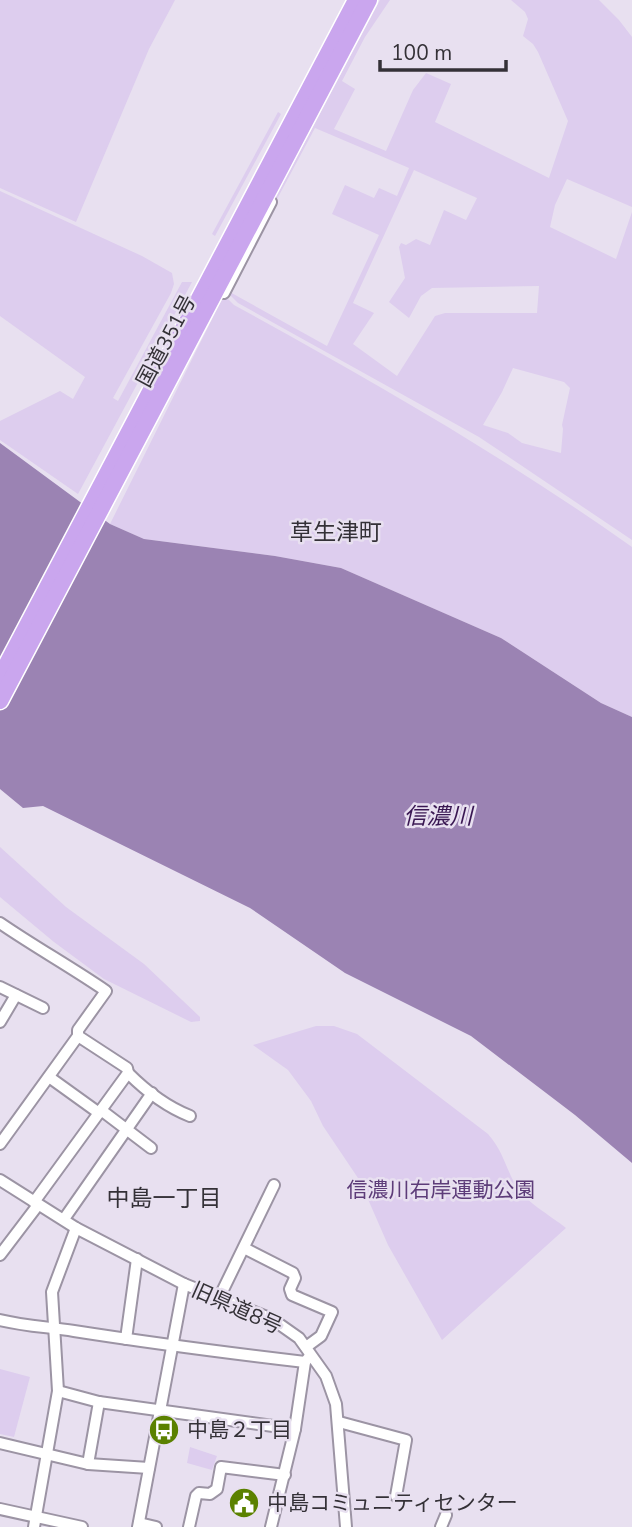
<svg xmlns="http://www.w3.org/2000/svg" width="632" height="1527" font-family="'Nunito Sans','Noto Sans JP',sans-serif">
  <rect width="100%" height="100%" fill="#e8e0f0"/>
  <g fill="#ddcdee" fill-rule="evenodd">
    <polygon points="0,0 175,0 149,49 76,222 0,188"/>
    <path d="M380,0H390L365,37L342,81L355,89L334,129L386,151L413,90L426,73L451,84L435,122L549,178L568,121L538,52L533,44L523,36L528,19L525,12L511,0H599L619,20L632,37V207L567,179L555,205L550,227L616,259L632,212V540L479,437L238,303L226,291ZM315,128L409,168L397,196L379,188L374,198L345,185L332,214L379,235L327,346L228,291ZM414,170L477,198L466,220L444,210L430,245L416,239L406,245L401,243L399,247L405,278L389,302L409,318L421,296L432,288L539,286L537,313H445L435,316L397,376L353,344L374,313L353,303ZM513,368L564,382L570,388L562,425L563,429L561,453L522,443L508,433L483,425L502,392Z"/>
    <polygon points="278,112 281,114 215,236 212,234"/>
    <polygon points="0,191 142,256 172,273 174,284 171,293 113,398 118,401 182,282 192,282 78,494 0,440 0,421 60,391 73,399 85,377 0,316"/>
    <path d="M224,295L234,305C371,380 505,457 632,547V717L601,703L501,638L341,568L275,556L144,539L110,524Z"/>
    <polygon points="0,847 66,907 144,964 200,1017 200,1021 191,1022 104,979 54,942 0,897"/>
    <path d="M316,1026H334L357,1034L488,1134C504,1153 504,1164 515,1184C525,1202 550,1215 566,1228L442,1340L388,1245L360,1181L323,1126L311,1101L288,1070L253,1045Z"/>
    <polygon points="0,1369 30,1377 14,1437 0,1434"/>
    <polygon points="190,1447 217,1456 212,1470 187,1463"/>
  </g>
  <polygon fill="#9b83b3" points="0,443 110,524 144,539 275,556 341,568 501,638 601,703 632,717 632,1163 575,1115 471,1036 345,973 250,908 43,806 23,808 0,789"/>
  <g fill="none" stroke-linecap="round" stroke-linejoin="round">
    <g stroke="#9c94a4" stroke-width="14">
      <g id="minor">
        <polyline points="224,293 271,202"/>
        <path d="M0,923C35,947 71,967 106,991L78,1030V1036L0,1144"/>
        <polyline points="0,987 43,1008"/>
        <polyline points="0,1022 16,995"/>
        <path d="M128,1073C145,1090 167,1107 190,1116"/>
        <polyline points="49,1077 99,1113"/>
        <polyline points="101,1110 151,1148"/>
        <polyline points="0,1180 76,1228 184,1284 272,1319 299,1338 326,1376 336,1404 346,1527"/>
        <polyline points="34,1202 128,1073 127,1068 78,1036"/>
        <polyline points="64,1219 152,1093"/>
        <polyline points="244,1248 293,1273 295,1278 290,1289 292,1295 332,1312 321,1336 306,1347"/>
        <polyline points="0,1255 38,1205"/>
        <polyline points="219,1298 274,1185"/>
        <path d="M0,1320C25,1326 49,1327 74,1331C151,1343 228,1353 305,1362"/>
        <polyline points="126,1339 137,1259"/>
        <polyline points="58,1391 99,1402 295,1429"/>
        <polyline points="339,1422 406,1440 396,1496"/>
        <polyline points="0,1443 88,1464 149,1468"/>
        <polyline points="88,1464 99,1402"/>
        <polyline points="0,1509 82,1527"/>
        <polyline points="139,1523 156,1527"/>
        <polyline points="34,1527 58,1391 52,1292 76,1228"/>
        <polyline points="138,1527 184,1284"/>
        <polyline points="189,1527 196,1496 199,1493 210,1494 217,1489 221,1467 285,1475"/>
        <polyline points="271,1527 295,1429 305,1362 309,1357"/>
        <polyline points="441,1527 446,1515"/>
      </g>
    </g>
    <g stroke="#fff" stroke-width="19">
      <g id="highway">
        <polyline points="0,677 356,0"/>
        <polyline points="0,701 369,0"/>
      </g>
    </g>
    <use href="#minor" stroke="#fff" stroke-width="10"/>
    <use href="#highway" stroke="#caa6ee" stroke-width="16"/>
  </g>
  <defs>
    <g id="bus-disc" transform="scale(1.575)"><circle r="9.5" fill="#5b8100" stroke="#e8e0f0"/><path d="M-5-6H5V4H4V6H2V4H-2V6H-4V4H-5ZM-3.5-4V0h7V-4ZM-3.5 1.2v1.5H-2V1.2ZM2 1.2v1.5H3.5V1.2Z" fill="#fff"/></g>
    <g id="civic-disc" transform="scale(1.575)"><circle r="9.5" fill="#5b8100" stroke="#e8e0f0"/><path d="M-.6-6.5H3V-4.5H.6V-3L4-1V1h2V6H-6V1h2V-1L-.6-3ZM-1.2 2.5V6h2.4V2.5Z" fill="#fff"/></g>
  </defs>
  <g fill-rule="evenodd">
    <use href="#bus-disc" x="164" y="1430"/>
    <use href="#civic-disc" x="244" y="1503"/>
  </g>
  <g text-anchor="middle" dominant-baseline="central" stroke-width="5" stroke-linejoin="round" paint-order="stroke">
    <g font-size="21" fill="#343137" stroke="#e8e0f0">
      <text transform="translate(166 341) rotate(-62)">国道351号</text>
      <text transform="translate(237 1308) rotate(24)">旧県道8号</text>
    </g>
    <g font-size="21" fill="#5d3c79" stroke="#e8e0f0">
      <text x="441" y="1190">信濃川右岸運動公園</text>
    </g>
    <g font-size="21" fill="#343137" stroke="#e8e0f0" text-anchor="start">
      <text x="187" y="1430">中島２丁目</text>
      <text x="267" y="1503">中島コミュニティセンター</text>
    </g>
    <g font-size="23" fill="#343137" stroke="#e8e0f0">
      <text x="336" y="532">草生津町</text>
      <text x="164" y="1198">中島一丁目</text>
    </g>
    <g font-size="23" font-style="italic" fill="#391752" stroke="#e8e0f0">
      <text x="438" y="816">信濃川</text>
    </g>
  </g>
  <path d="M380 60v10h126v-10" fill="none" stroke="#343137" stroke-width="3.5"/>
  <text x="391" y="60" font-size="21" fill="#343137" stroke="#e8e0f0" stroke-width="5" paint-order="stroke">100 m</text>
</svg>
